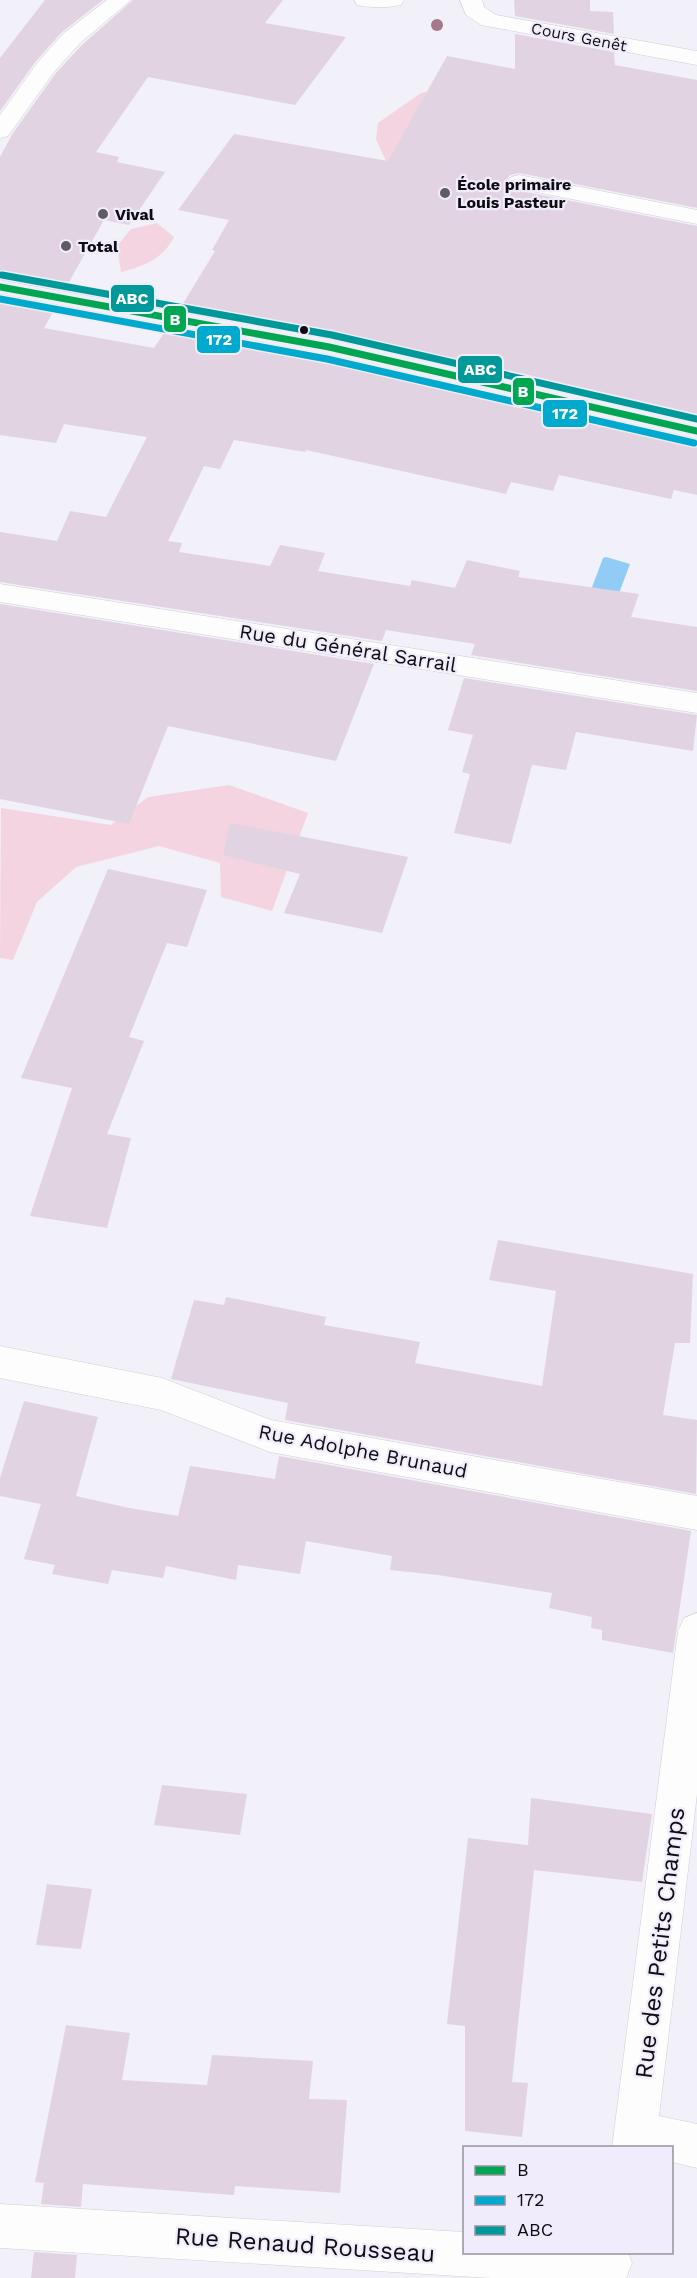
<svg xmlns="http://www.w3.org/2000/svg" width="697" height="2278" font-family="'Work Sans',sans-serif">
  <rect width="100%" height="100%" fill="#f2f0f8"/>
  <g fill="#f4d4e0">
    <polygon points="441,88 388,166 376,139 378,123 421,93"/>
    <path d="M157,223L174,237C163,259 144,266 121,272L117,246L131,229Z"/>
    <polygon points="229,785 308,813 272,911 221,897 220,863 159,846 76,867 37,902 13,960 0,958 1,808 111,825 148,797"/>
  </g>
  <polygon fill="#91ccf6" points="606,557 630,564 618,596 591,590 603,558"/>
  <g fill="#e2d3e3">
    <polygon points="45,0 103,0 62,32 36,61 0,111 0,58"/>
    <polygon points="133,0 283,0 265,23 346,37 295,105 148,77 96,152 119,157 117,162 165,172 129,225 104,220 65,289 0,278 0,157 13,133 56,73 82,45"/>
    <polygon points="514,0 590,0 590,11 613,12 614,34 515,16"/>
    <polygon points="515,34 614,52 615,65 697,80 697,208 519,173 510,175 505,182 511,189 697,226 697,421 329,337 179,310 215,251 212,250 229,220 178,210 234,134 388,161 447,56 515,69"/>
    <polygon points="0,296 56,307 44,328 154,348 168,327 329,357 697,441 697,495 674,490 671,499 559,475 553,491 511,482 506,494 306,450 305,452 234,440 220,469 204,466 168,541 182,543 179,552 270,566 280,545 325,553 318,571 410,586 412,580 455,588 467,560 520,571 518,577 639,594 631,617 697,627 697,691 471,655 475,644 386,630 382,641 0,582 0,532 57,541 70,511 106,517 147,437 64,424 56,443 0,435"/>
    <polygon points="0,604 374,664 336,761 168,726 129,824 0,799"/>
    <polygon points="464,678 697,715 693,751 576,732 566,770 532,765 511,844 454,833 470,774 462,772 473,735 448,730"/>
    <polygon points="230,823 408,857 382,933 284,913 300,874 223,855"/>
    <polygon points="108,869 207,890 187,947 167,943 129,1037 144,1041 107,1134 131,1138 107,1228 30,1216 72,1088 21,1078"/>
    <polygon points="498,1240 693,1274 690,1343 675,1343 663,1415 697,1420 696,1494 285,1420 288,1403 171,1379 194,1300 224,1305 226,1297 326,1317 324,1325 420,1342 415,1363 542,1386 556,1291 489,1280"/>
    <polygon points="24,1401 98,1417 76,1496 129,1508 178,1516 190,1466 275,1479 279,1456 691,1531 673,1653 602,1640 602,1630 591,1628 592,1617 549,1608 552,1593 438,1575 390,1570 392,1556 306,1541 300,1574 238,1565 236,1580 166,1566 163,1578 112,1570 108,1584 52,1574 55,1565 24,1559 41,1504 0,1496 0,1478"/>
    <polygon points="162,1785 247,1794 240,1835 154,1825"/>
    <polygon points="531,1798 652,1814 642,1882 534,1870 512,2082 528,2083 522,2137 465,2131 465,2026 447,2024 468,1838 528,1845"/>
    <polygon points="47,1884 92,1889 81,1949 36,1945"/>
    <polygon points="66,2025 130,2033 122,2080 207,2085 212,2055 313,2061 309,2099 347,2100 340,2193 235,2186 234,2195 83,2184 81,2207 41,2204 44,2183 35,2182"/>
    <polygon points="34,2252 77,2255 75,2278 31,2278"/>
  </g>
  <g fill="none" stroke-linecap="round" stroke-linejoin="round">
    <g stroke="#d0ced4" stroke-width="1">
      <g id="minor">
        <polygon points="107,0 131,0 80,43 54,72 8,136 0,138 0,115 38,62 64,33"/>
        <path d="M354,0H404L401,5C387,8 371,8 357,5Z"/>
        <polygon points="460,0 482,0 484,7 496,15 697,51 697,65 481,25 466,15"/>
        <polygon points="519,175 697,210 697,224 511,187 507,182 511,177"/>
        <polygon points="0,584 697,693 697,713 0,602"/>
        <polygon points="0,1346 162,1378 271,1420 697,1496 697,1530 270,1452 161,1410 0,1378"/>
        <polygon points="697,1613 697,1794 659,2116 697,2124 697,2168 672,2162 672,2148 612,2148 678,1631 684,1618"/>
        <polygon points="0,2204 464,2232 464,2252 628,2252 632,2263 626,2278 491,2278 0,2248"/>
      </g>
    </g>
    <g stroke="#b3b5c2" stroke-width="1">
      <polygon id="major" points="0,280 329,339 697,423 697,439 329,355 0,294"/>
    </g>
    <use href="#minor" fill="#fdfdfe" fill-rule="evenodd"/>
    <use href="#major" fill="#eff1f7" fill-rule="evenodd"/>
    <g stroke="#f1ecfb" stroke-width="10">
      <polyline id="bus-1" points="0,287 329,347 697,431"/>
    </g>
    <g stroke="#f1ecfb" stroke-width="10">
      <polyline id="bus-2" points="0,299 327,359 694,443"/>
    </g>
    <g stroke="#f1ecfb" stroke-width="10">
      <polyline id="bus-3" points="2,275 332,335 697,419"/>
    </g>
    <use href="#bus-1" stroke="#00a651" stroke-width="7"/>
    <use href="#bus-2" stroke="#00a9ce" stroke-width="7"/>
    <use href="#bus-3" stroke="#099" stroke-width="7"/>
  </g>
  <circle fill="#a5788e" cx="437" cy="25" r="6"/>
  <g fill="#5e5c62" stroke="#f1ecfb" stroke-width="2">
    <circle cx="445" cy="193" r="6"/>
    <circle cx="103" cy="214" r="6"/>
    <circle cx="66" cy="246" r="6"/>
  </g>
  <circle fill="#0e0c11" stroke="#f1ecfb" stroke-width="2" cx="304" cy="330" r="5"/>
  <g text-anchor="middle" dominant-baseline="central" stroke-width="4.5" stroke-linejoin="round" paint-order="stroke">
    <g font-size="16" fill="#0e0c11" stroke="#f1ecfb">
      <text transform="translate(579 37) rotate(11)">Cours Genêt</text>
    </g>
    <g font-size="16" font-weight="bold" fill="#0e0c11" stroke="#f1ecfb" text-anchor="start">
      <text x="457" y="184">École primaire<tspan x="457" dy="18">Louis Pasteur</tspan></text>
      <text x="115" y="214">Vival</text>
      <text x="78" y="246">Total</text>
    </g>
    <g font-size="20" fill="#0e0c11" stroke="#f1ecfb">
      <text transform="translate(348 648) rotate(9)">Rue du Général Sarrail</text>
      <text transform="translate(363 1451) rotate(11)">Rue Adolphe Brunaud</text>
    </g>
    <g font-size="24" fill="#0e0c11" stroke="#f1ecfb">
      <text transform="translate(660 1943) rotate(-83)">Rue des Petits Champs</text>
      <text transform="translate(305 2245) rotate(4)">Rue Renaud Rousseau</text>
    </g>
  </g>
  <g stroke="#f1ecfb" stroke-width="2">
    <rect x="110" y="284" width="45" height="29" rx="6" fill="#099"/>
    <rect x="163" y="305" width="24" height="28" rx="6" fill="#00a651"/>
    <rect x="196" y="325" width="45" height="29" rx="6" fill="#00a9ce"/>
    <rect x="457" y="355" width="46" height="29" rx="6" fill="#099"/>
    <rect x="512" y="377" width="23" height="29" rx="6" fill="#00a651"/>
    <rect x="542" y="399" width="46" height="29" rx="6" fill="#00a9ce"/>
  </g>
  <g font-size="16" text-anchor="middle" font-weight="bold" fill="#fff">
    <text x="132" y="304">ABC</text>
    <text x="175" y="325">B</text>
    <text x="219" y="345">172</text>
    <text x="480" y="375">ABC</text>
    <text x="523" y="397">B</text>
    <text x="565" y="419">172</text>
  </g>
  <rect x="463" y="2146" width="210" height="108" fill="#f1ecfb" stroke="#96929d" stroke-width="1.5"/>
  <rect x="475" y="2166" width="30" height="9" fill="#00a651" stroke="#96929d" stroke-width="1.5"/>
  <text x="517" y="2176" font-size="18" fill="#0e0c11">B</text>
  <rect x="475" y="2196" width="30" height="9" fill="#00a9ce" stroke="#96929d" stroke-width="1.5"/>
  <text x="517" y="2206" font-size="18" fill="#0e0c11">172</text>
  <rect x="475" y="2226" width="30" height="9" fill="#009999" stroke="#96929d" stroke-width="1.5"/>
  <text x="517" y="2236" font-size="18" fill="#0e0c11">ABC</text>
</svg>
